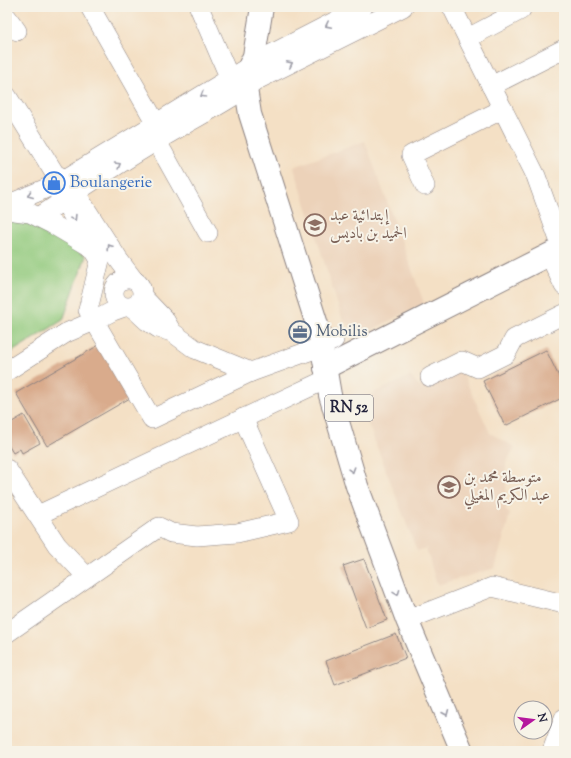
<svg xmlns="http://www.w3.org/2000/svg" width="571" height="758" font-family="'Sorts Mill Goudy',Amiri,serif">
  <rect width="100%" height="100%" fill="#f7f3e8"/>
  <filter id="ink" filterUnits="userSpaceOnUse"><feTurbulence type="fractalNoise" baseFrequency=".025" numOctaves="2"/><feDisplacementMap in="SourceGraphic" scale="8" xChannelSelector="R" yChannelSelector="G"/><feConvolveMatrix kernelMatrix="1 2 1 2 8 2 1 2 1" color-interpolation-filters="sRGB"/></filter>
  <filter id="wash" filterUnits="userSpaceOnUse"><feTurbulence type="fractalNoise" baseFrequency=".012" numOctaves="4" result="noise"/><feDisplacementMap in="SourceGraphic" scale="16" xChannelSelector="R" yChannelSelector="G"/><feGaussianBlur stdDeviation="0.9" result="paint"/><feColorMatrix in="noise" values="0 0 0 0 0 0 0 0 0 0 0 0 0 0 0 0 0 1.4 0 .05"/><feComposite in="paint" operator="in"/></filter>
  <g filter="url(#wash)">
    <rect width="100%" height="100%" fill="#f4e0c5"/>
    <g fill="#ecd2b9">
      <polygon points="365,141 424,303 370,331 363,332 353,329 342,318 294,167"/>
      <polygon points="460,368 490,433 515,447 506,463 506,511 510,514 495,568 437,585 426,548 417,551 359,400 410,376 420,387"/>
    </g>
    <polygon fill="#90c97c" stroke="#59765c" points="7,220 36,225 86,256 63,320 7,355"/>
    <g id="blocks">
      <g fill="#d9ab8c">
        <polygon points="99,345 130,398 47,446 16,393"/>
        <polygon points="546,350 564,387 564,397 505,426 483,381"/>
        <polygon points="24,415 40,443 22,453 20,449 13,453 7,443 7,425"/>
        <polygon points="364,559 387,620 366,628 343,566"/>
        <polygon points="396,634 406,658 335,685 326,661"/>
      </g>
    </g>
  </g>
  <g filter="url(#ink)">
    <use href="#blocks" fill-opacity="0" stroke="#8b8180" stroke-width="1"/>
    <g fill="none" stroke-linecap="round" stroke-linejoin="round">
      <g stroke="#8b8180" stroke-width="20">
        <g id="minor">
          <polyline points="90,7 162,134"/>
          <polyline points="199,7 230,79"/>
          <polyline points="452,7 536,176 562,248"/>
          <polyline points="7,17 17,31"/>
          <polyline points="468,38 521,10"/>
          <polyline points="491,86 564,49"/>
          <polyline points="7,96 55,174 65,179 75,192 118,259 133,279"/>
          <polyline points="151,131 208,233"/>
          <polyline points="425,186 411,155 503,109"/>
          <polyline points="57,190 100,260 88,310 152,419 251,372"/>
          <polyline points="7,205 54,185 65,179 258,61 363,7"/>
          <polyline points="7,210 30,213 52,224 89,246"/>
          <path d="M39,217C80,189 122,161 165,136C196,117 230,101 259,79L403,7"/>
          <polyline points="549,254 564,286"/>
          <circle cx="128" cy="293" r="14"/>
          <polyline points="142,296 165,320 172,332"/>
          <polyline points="132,307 147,321 158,328 172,332 195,349 251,372 312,350 334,340"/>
          <polyline points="7,371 66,333 94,321 113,311 124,307"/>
          <polyline points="430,377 462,361 478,368 506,354 514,339 564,314"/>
          <polyline points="7,469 57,545 87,577"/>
          <polyline points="38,515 327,379"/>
          <polyline points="407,620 492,587 564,604"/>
          <polyline points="7,633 159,527 171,533 197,536 237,533 289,521 243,418"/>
          <polyline points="552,751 564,718"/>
        </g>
      </g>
      <g stroke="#8b8180" stroke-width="24">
        <g id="major">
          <polyline points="262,7 254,56 249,67 246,89 250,114 319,331 330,395 357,486 407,620 462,751"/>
          <polyline points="325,368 564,247"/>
        </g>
      </g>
      <use href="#minor" stroke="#fff" stroke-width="19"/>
      <use href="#major" stroke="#fff" stroke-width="22"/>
    </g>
    <defs><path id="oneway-chevron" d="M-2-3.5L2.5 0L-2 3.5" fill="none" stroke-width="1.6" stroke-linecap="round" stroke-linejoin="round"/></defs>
    <g stroke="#9c9ca7">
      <use href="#oneway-chevron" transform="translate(328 25) rotate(153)"/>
      <use href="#oneway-chevron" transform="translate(290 64) rotate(-27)"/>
      <use href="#oneway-chevron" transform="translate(203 95) rotate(149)"/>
      <use href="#oneway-chevron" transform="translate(118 165) rotate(-31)"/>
      <use href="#oneway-chevron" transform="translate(30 195) rotate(157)"/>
      <use href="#oneway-chevron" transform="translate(74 218) rotate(58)"/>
      <use href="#oneway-chevron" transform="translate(110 247) rotate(-123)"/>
      <use href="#oneway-chevron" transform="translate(352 470) rotate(73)"/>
      <use href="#oneway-chevron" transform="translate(397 593) rotate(69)"/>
      <use href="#oneway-chevron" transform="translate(446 713) rotate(67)"/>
    </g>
  </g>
  <defs>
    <g id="shop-ring" transform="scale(1.15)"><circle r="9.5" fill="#f7f3e8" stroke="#3f7fe0" stroke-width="1.5"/><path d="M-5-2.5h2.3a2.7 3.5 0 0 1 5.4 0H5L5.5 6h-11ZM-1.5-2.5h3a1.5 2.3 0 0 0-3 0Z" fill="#3f7fe0"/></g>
    <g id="school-ring" transform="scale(1.15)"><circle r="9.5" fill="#f7f3e8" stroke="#8d6e63" stroke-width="1.5"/><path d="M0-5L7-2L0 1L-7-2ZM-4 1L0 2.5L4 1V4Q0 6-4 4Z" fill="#8d6e63"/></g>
    <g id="office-ring" transform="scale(1.15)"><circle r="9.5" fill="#f7f3e8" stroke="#5c6f8a" stroke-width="1.5"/><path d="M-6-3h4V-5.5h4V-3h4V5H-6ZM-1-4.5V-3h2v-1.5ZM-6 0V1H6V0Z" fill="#5c6f8a"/></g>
  </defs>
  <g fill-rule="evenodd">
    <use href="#shop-ring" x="54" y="183"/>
    <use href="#school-ring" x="315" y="225"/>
    <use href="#office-ring" x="300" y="332"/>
    <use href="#school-ring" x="449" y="487"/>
  </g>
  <g text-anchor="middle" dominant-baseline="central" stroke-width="4" stroke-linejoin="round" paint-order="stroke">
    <rect fill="#f7f3e8" stroke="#62616f" stroke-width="1" x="325" y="395" width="48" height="26" rx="3"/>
    <g font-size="15" font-weight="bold" fill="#22223b">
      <text x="349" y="408">RN 52</text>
    </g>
    <g font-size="16" fill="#366cbe" stroke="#f7f3e8" text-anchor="start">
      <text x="70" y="183">Boulangerie</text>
    </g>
    <g font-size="16" fill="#785e54" stroke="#f7f3e8" text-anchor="start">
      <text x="330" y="216">إبتدائية عبد<tspan x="330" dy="18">الحميد بن باديس</tspan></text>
      <text x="464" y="478">متوسطة محمد بن<tspan x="464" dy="18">عبد الكريم المغيلي</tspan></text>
    </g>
    <g font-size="16" fill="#4e5e75" stroke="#f7f3e8" text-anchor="start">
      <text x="316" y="332">Mobilis</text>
    </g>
  </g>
  <rect width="571" height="758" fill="none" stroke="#f7f3e8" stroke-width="24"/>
  <g transform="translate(533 720) rotate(76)"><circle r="19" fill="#f7f3e8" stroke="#a29fa3"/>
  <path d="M0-3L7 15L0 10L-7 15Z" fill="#b5179e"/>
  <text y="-6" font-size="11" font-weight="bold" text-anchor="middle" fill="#22223b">N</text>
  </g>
</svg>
